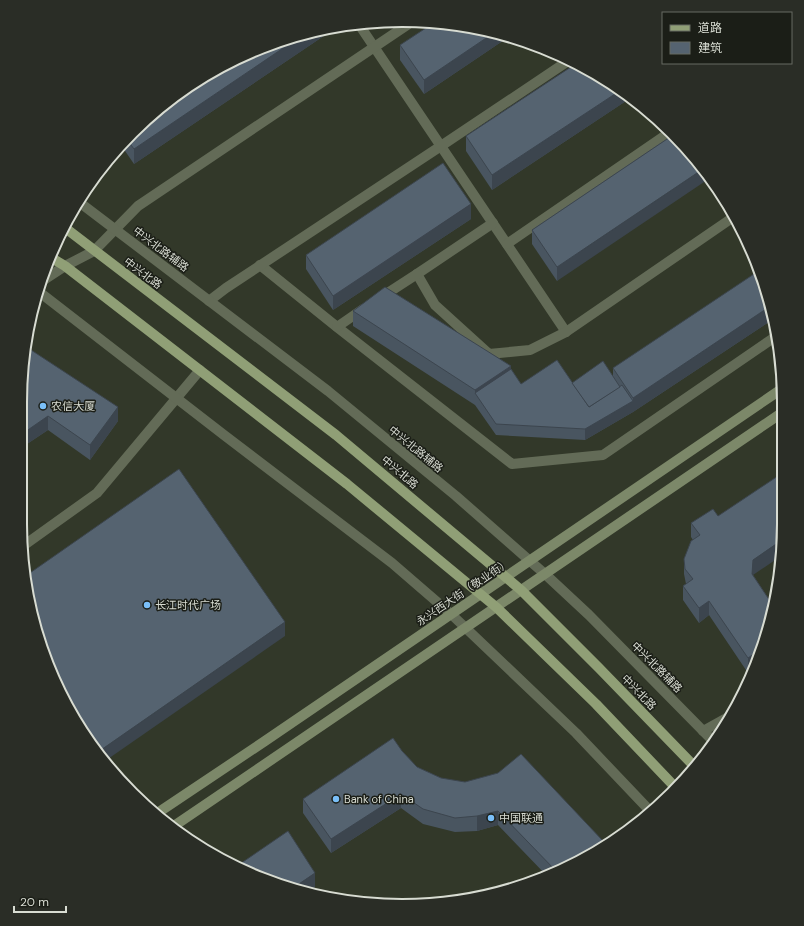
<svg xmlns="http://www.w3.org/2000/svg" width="804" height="926" font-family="'DM Sans','Noto Sans SC',sans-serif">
  <rect width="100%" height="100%" fill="#323829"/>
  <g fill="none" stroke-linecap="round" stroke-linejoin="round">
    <g stroke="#636b57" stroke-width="10">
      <polyline points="358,23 566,332"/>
      <polyline points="493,223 417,274 435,305 489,354 530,350 566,332 735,216"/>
      <polyline points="507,244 670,132"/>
      <polyline points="94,251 138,206 413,21"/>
      <polyline points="260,265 337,327 512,464 603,455 775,337"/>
      <polyline points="380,298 417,274"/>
      <polyline points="209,301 226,288 441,146 571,59"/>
      <polyline points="337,327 363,309"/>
      <polyline points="23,546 97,493 200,370"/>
      <polyline points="779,576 779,575"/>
      <polyline points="703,731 730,716"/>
    </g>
    <g stroke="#636b57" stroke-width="10">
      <polyline points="79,202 328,391 456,496 530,561 545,574 589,615 714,742"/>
      <polyline points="39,283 65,266 94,251"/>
      <polyline points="38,291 224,435 392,563 451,614 576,733 652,813"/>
    </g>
    <g stroke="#7c8869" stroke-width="10">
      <polyline points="156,814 265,741 783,388"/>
      <polyline points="171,828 783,412"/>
    </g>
    <g stroke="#909f76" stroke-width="10">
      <polyline points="64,227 336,435 521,590 599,668 694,766"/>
      <polyline points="50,257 65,266 347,484 496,607 596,704 675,787"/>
    </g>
  </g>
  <g fill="#495560">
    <polygon points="337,27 134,164 123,148 150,115 279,40"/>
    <polygon points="501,33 510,36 424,94 400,60 400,45"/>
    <polygon points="577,63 632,97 492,190 466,151 466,136"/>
    <polygon points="673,135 557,281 532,244 532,230"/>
    <polygon points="471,219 333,310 306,269 306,255"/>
    <polygon points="764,279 772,320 633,412 585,440 496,435 475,405 353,326 353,311 511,369 521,384 572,383 613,375 613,368"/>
    <polygon points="23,352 118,421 90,460 48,430 21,448"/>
    <polygon points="691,523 753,575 774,607 756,667 748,673 709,615 699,623 683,600 683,586 686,584 684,574 684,559 693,540 691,537"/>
    <polygon points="402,751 417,767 441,778 604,847 593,855 547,876 498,825 477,831 455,832 423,824 401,808 331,853 303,813 303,799"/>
  </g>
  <g fill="#3c454e">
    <polygon points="337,27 134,164 134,149 304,34"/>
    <polygon points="495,32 501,33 510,36 424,94 424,80"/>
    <polygon points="621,90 632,97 492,190 492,175"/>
    <polygon points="703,169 710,178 557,281 557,267"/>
    <polygon points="471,204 471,219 333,310 333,296"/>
    <polygon points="769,307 772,320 633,412 585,440 585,429 633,401 633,398"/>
    <polygon points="511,366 511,380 475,393 475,390"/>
    <polygon points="118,407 118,421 90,460 90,445"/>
    <polygon points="48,416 48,430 21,448 22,434"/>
    <polygon points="782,540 781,556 753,575 752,574 753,560"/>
    <polygon points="709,601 709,615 699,623 699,608"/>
    <polygon points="285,622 285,636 105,761 98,752"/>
    <polygon points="761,649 756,667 748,673 748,658"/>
    <polygon points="401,794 401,808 331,853 331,839"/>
    <polygon points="498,811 498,825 477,831 477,816"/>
    <polygon points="604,842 604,847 593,855 587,857"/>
    <polygon points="315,873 315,887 307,893 293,888"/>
  </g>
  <g fill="#556370" stroke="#3c454e">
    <polygon points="435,22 495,32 424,80 400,45"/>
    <polygon points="304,34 134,149 128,141 150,115 211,71 279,40"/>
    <polygon points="577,63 621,90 492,175 466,136"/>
    <polygon points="673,135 689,150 703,169 557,267 532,230"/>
    <polygon points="443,163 471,204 333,296 306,255"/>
    <polygon points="760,270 764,279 769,307 633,398 613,368"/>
    <polygon points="385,287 511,366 475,390 353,311"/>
    <polygon points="25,346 118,407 90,445 48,416 22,434 23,352"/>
    <polygon points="557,360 589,407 622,385 633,401 585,429 496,424 475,393 511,369 521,384"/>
    <polygon points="603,361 620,387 589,407 572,383"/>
    <polygon points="179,469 285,622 98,752 60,693 33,623 27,575"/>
    <polygon points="784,472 784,524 782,540 753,560 752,574 774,607 761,649 748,658 709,601 699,608 683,586 693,579 685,569 684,559 691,541 700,535 691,523 713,509 718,516"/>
    <polygon points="393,738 402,751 417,767 441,778 465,782 498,773 521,754 604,842 587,857 556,871 498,811 477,816 455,818 423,809 401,794 331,839 303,799"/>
    <polygon points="288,831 315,873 293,888 256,877 237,866"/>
  </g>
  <g fill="#7abff8" stroke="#1b1e17" stroke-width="1.5">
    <circle cx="43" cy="406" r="4"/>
    <circle cx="147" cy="605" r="4"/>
    <circle cx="336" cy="799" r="4"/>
    <circle cx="491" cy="818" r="4"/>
  </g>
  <g text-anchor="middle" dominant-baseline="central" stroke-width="3" stroke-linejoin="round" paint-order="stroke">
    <g font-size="11" fill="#d8dcd2" stroke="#1b1e17">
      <text transform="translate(161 249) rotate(37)">中兴北路辅路</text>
      <text transform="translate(143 273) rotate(37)">中兴北路</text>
      <text transform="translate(416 449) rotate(39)">中兴北路辅路</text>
      <text transform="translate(400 472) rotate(40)">中兴北路</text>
      <text transform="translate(463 592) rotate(-34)">永兴西大街（敬业街）</text>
      <text transform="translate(657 667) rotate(45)">中兴北路辅路</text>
      <text transform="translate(639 692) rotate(46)">中兴北路</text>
    </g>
    <g font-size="11" fill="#d8dcd2" stroke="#1b1e17" text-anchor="start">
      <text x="51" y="406">农信大厦</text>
      <text x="155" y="605">长江时代广场</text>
      <text x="344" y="799">Bank of China</text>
      <text x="499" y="818">中国联通</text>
    </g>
  </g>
  <path d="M0 0H804V926H0ZM402 27H402A375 375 0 0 1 777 402V524A375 375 0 0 1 402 899H402A375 375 0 0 1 27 524V402A375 375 0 0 1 402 27Z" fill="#2a2d26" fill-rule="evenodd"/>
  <path fill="none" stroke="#d8dcd2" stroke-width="2" d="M402 27H402A375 375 0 0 1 777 402V524A375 375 0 0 1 402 899H402A375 375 0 0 1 27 524V402A375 375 0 0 1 402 27Z"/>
  <rect x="662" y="12" width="130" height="52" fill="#1b1e17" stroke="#676a62"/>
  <rect x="670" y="25" width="20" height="6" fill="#909f76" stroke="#676a62"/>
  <text x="698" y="32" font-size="12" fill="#d8dcd2">道路</text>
  <rect x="670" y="42" width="20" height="12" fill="#556370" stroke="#676a62"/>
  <text x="698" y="52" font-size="12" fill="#d8dcd2">建筑</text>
  <path d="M14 906v6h52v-6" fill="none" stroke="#d8dcd2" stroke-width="2"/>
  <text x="20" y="906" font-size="12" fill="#d8dcd2" stroke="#1b1e17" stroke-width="3" paint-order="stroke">20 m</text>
</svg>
